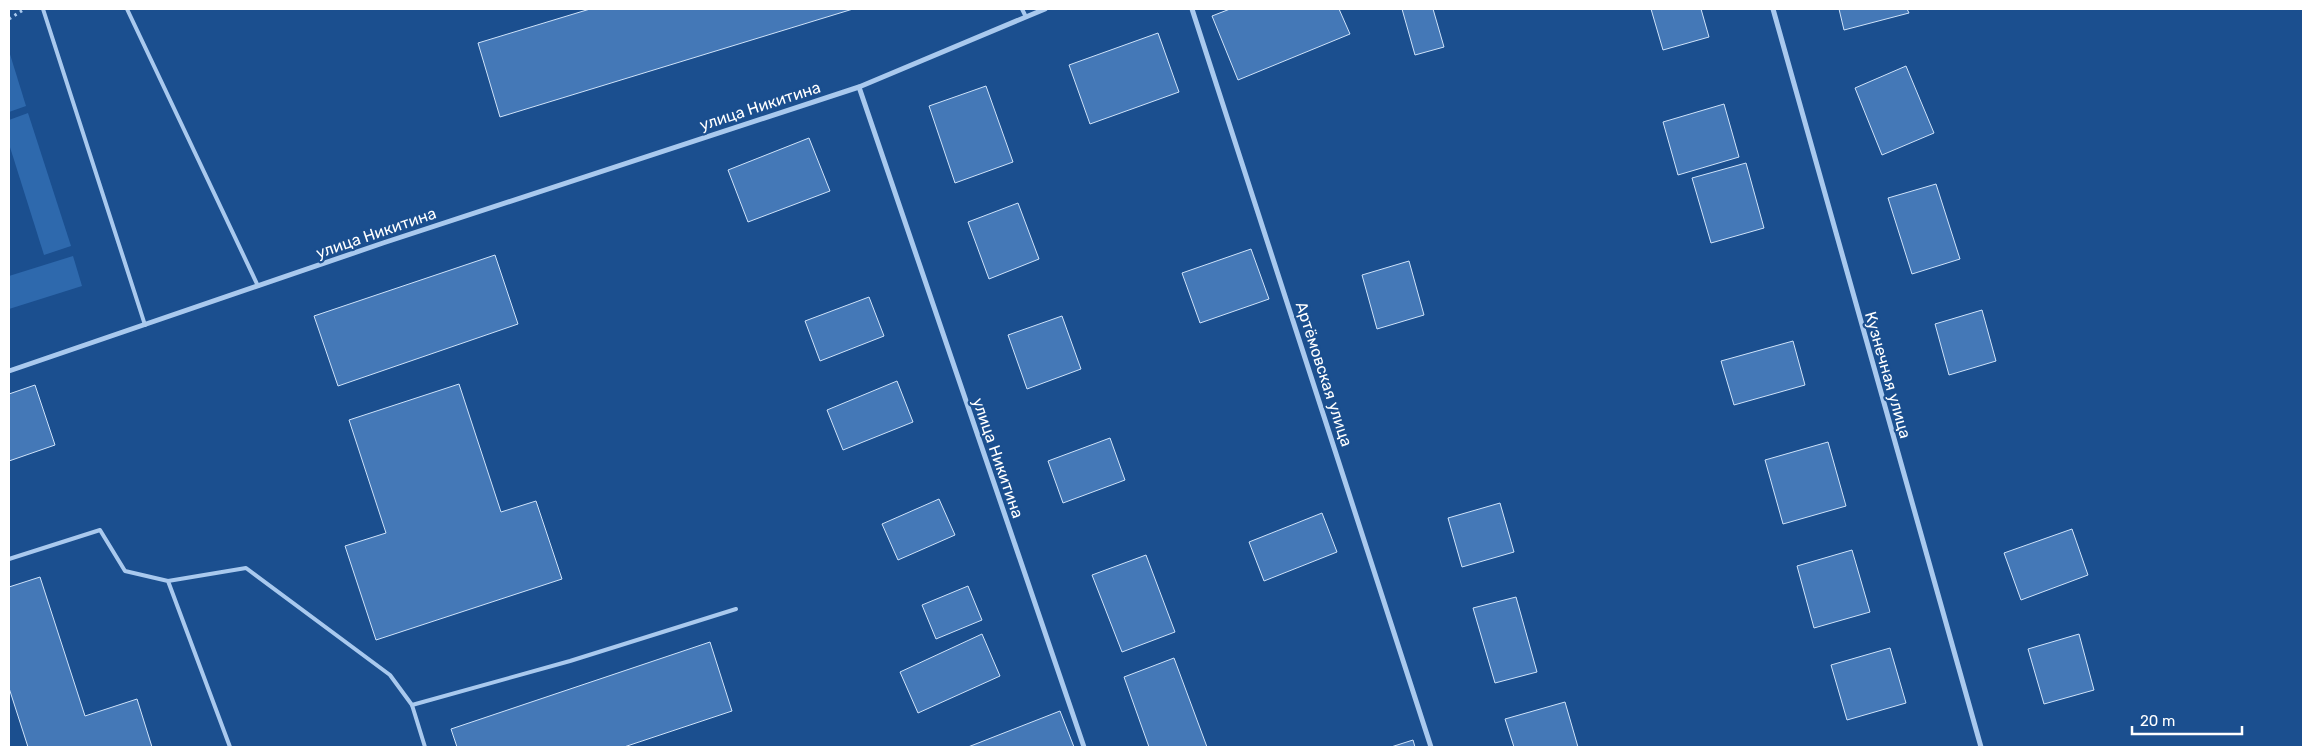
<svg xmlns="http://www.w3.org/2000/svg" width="2312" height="756" font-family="Rubik,sans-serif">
  <rect width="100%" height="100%" fill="#1b4f8f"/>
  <g fill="#2e69ad">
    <polygon points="9,51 26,106 9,112"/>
    <polygon points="28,113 71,246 44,255 9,144 9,120"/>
    <polygon points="73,256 82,286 9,309 9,276"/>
  </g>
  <g fill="#4478b7" stroke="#cfe3fa">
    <polygon points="590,9 853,9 500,117 478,43"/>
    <polygon points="1230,9 1339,9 1350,34 1238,80 1212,16"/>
    <polygon points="1402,9 1433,9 1444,47 1415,55"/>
    <polygon points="1651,9 1701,9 1709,37 1663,50"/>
    <polygon points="1839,9 1907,9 1909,13 1844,30"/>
    <polygon points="1158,33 1179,92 1090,124 1069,65"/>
    <polygon points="1906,66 1934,133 1882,155 1855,88"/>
    <polygon points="986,86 1013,162 955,183 929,106"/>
    <polygon points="1724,104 1739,157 1678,175 1663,122"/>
    <polygon points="809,138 830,191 748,222 728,170"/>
    <polygon points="1746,163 1764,228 1711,243 1692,178"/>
    <polygon points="1936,184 1960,259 1912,274 1888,198"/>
    <polygon points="1018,203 1039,259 989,279 968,222"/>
    <polygon points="1251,249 1269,299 1200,323 1182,273"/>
    <polygon points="495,255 518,324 338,386 314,316"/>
    <polygon points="1409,261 1424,315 1377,329 1362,275"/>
    <polygon points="869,297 884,336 820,361 805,321"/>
    <polygon points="1982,310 1996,361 1949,375 1935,324"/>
    <polygon points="1062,316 1081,369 1027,389 1008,335"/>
    <polygon points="1793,341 1805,385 1734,405 1721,361"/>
    <polygon points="897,381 913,422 843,450 827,410"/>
    <polygon points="459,384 501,512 536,501 562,579 376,640 345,546 386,533 349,420"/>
    <polygon points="35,385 55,445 9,461 9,394"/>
    <polygon points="1110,438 1125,480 1063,503 1048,461"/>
    <polygon points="1828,442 1846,506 1783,524 1765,460"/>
    <polygon points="939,499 955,535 898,560 882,524"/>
    <polygon points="1500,503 1514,552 1462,567 1448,518"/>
    <polygon points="1322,513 1337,552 1264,581 1249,542"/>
    <polygon points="2072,529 2088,575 2021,600 2004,553"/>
    <polygon points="1852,550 1870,612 1814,628 1797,566"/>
    <polygon points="1146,555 1175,632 1122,652 1092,575"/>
    <polygon points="40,577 85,716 137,699 152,747 28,747 9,688 9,587"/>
    <polygon points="968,586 982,620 936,639 922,605"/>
    <polygon points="1516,597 1537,672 1495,683 1473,608"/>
    <polygon points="982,634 1000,676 918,713 900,672"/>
    <polygon points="2079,634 2094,690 2044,704 2028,649"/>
    <polygon points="710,642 732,711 624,747 457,747 451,729"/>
    <polygon points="1890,648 1906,703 1847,720 1831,665"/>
    <polygon points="1174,658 1207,747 1149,747 1124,677"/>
    <polygon points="1565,702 1578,747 1514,747 1505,719"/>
    <polygon points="1060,711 1074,747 968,747"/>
    <polygon points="1413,740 1415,747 1391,747"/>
  </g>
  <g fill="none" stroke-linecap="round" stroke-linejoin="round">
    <polyline stroke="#a9c9ee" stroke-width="3" stroke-dasharray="2.5 4" stroke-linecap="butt" points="9,19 23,10"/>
    <g stroke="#a9c9ee" stroke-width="4">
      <polyline points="43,9 145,325"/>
      <polyline points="127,9 258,286"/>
      <polyline points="1022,9 1026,17"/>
      <polyline points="9,559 100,530 125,571 168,581 230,747"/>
      <polyline points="168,581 246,568 390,675 412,705 570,661 736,609"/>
      <polyline points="412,705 425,747"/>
    </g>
    <g stroke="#a9c9ee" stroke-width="5">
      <polyline points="1192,9 1431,747"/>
      <polyline points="1773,9 1981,747"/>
      <polyline points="859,87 1084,747"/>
      <polyline points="9,371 383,243 859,87 1045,9"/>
    </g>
  </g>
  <g text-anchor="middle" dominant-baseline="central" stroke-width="4.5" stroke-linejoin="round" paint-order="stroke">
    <g font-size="16" fill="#fff" stroke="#1b4f8f">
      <text transform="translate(760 106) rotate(-18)">улица Никитина</text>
      <text transform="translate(376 233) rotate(-19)">улица Никитина</text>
      <text transform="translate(1324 374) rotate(72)">Артёмовская улица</text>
      <text transform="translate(1888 375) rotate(74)">Кузнечная улица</text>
      <text transform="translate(998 458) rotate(71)">улица Никитина</text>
    </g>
  </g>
  <rect width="2312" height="756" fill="none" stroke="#ffffff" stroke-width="20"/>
  <path d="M2132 726v8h110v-8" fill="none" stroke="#ffffff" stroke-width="2.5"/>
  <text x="2140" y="726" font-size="15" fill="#ffffff" stroke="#1b4f8f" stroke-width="4" paint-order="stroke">20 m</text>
</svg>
